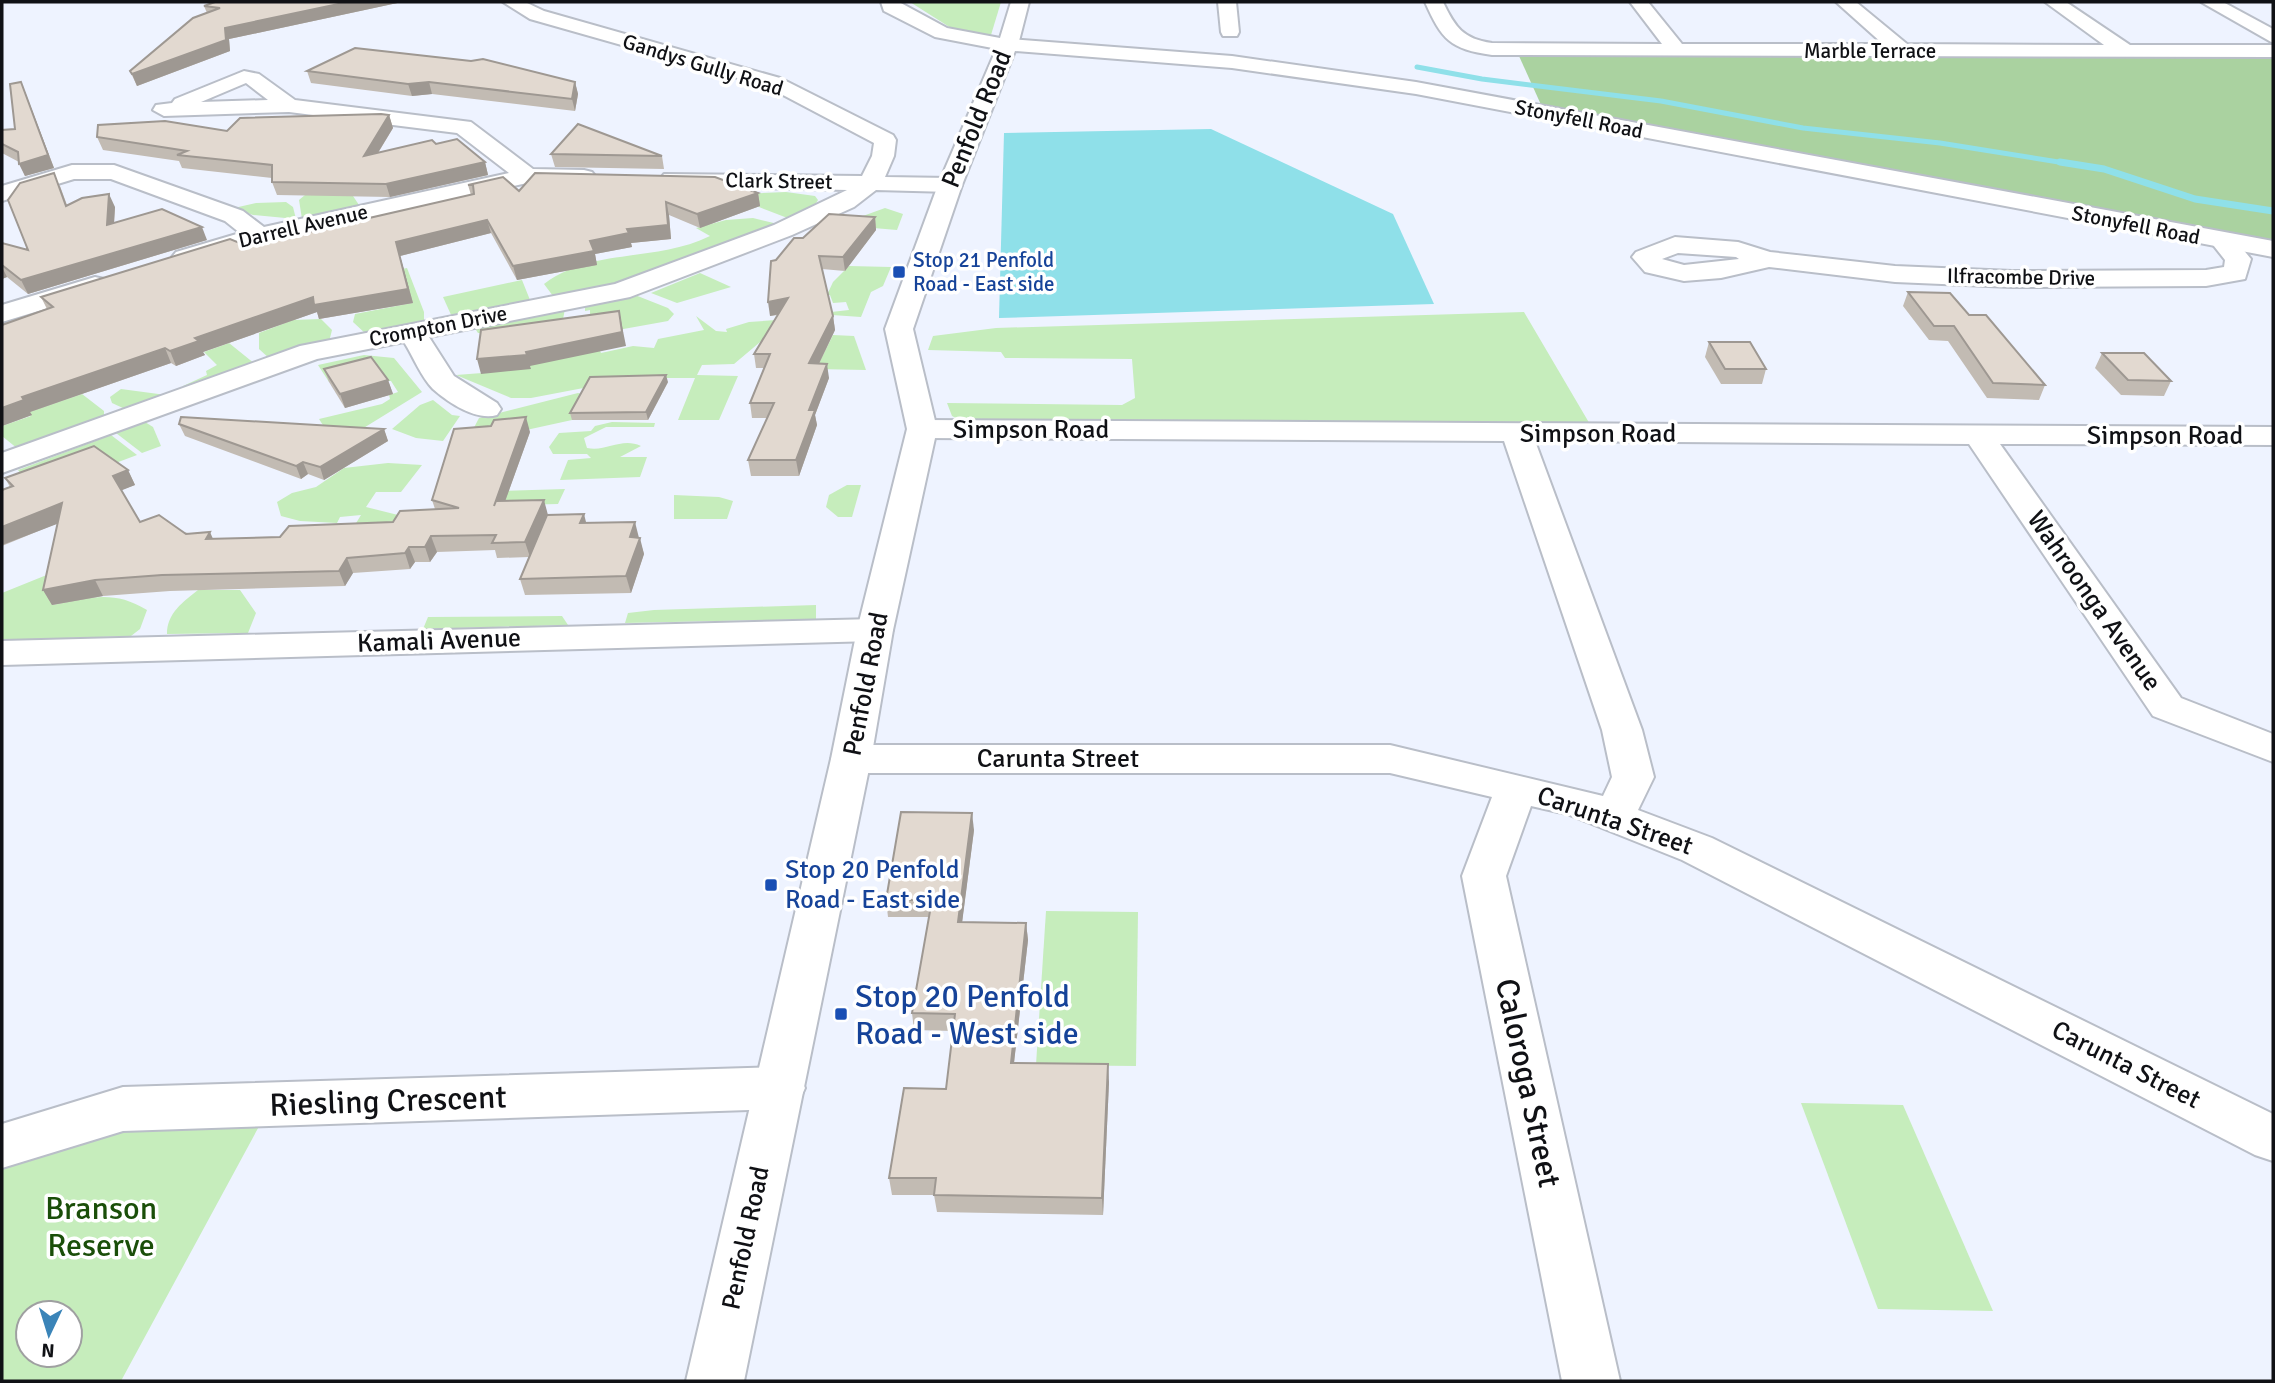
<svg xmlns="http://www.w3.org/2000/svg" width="2275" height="1383" font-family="Signika,sans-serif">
  <rect width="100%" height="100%" fill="#eef3ff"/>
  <g fill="#c6edbc" fill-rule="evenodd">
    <polygon points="910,2 1001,2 991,35 951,28"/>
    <polygon points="786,192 815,196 818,200 813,208 790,219 759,207 741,194"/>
    <polygon points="351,193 361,208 302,219 299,200 305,195"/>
    <polygon points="286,202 293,207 296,219 253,215 234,208 256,203"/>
    <polygon points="885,208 903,214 897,230 838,225"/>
    <path d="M753,218L778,224L615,285L553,296L544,284C593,247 655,263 710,236L696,228L726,220Z"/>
    <polygon points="849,266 891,267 883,286 871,292 861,317 832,315 831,312 849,310 846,302 833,303 830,295 827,295 833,282"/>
    <polygon points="407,268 424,312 424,322 366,334 353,322 355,314 412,303 358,278"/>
    <polygon points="700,273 731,287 677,303 651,293"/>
    <polygon points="522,280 530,300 526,302 452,317 443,297"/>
    <polygon points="635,295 668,308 674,314 668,321 590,335 590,310 585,311 585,305"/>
    <polygon points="565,309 563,319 499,334 478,333 474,327"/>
    <polygon points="1524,312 1591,426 964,422 952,416 947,403 1122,405 1135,398 1132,359 1005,358 1001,352 928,350 933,336 996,328"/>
    <polygon points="696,316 716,331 727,332 726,329 749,322 776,320 766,337 734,364 702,365 697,375 738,376 719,420 678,420 695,378 636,378 531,398 511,398 456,375 482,373 596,342 601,353 633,346 654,348 658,339 704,330"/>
    <polygon points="321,319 332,330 329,342 270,359 259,349 259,333 293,320"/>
    <polygon points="833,335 854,336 866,370 816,369"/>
    <polygon points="229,343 255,364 187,389 183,386 207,375 206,371 217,365 204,352"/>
    <polygon points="364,355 394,358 422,392 336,445 319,419 382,404 390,399 389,395 398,392 391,381 329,382 318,365"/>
    <polygon points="121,389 166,395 125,409 112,403 110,397"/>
    <polygon points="578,393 586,395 572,420 466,443 479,418"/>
    <polygon points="82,394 104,411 104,418 18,449 2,436 2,426 31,416 29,412"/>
    <polygon points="433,400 452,415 460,416 443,441 416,438 392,429 420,405"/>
    <polygon points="145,422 153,427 161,446 142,453 116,433"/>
    <path d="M612,422L655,423L654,427H606L584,438L587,448C607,452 621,437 641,446L620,457H647L640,477L560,480L568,460L591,458L587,454H553L549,447L559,433L591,431L595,426Z"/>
    <polygon points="111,435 137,455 113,464 21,474 18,470"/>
    <polygon points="388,463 422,465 401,492 376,492 366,507 410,518 347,538 361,515 340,517 337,523 300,521 281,516 277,502 292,493 316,487 344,468"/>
    <polygon points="847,485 861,485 852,517 838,517 826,507 829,495"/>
    <polygon points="565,489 558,504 484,506 469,492"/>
    <polygon points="674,495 719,497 733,501 727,519 674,519"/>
    <path d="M59,570L52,605C89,598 113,589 147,610L140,629L131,636L2,640V593Z"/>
    <path d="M198,590H240L256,613L248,633L167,634C167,613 183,602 198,590Z"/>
    <polygon points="816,605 816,619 625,623 628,613 654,610"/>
    <polygon points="562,616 568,625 423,629 428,617"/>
    <polygon points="1046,911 1138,912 1136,1066 1036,1065"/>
    <polygon points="1801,1103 1903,1105 1993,1311 1878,1309"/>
    <path d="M263,1119L121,1381H2V1161L120,1123ZM28,1313H70V1355H28Z"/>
  </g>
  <polygon fill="#aad2a0" points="1519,56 2273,57 2273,242 1542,107"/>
  <polygon fill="#8fe0e9" points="1211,129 1393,214 1434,304 999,318 1004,133"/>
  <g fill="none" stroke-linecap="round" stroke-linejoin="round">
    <polyline stroke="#8fe0e9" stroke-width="5" points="1417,67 1482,79 1661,101 1803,128 1940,143 2071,164"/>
    <polyline stroke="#8fe0e9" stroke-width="7" points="2060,162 2104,169 2195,199 2273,211"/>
    <g stroke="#b9bec8" stroke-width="4">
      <g id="street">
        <path d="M503,2H525L544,11L780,78L893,135L896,140L894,156L885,177L950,178L958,180L962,185L958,190L950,192L876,190L854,207L792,235L630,297L429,337L454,376L497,403L501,409L497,415C476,421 449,403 433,389C421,377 413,356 404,342L317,359L2,473V453L300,346L615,284L774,225L847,190L672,186L664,184L660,179L664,174L862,176L872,156L874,143L766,86L530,19Z"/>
        <polygon points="881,2 899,2 947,28 1000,38 1011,2 1029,2 1018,45 1008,51 935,37 884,11"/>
        <polygon points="1218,2 1236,2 1239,32 1237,36 1223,36 1221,32"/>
        <path d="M1425,2H1443C1455,27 1463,39 1492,43L1662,44L1630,2H1648L1682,44H1883L1836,2H1856L1907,44L2104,45L2045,2H2066L2130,45H2273V57L1492,55C1450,49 1442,40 1425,2Z"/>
        <polygon points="2201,2 2223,2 2273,29 2273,43"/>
        <path d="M244,71L259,74L295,100L471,122L533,169L584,170L592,172L596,177L592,182L584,184L527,183L265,241L185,265L176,262L172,257L176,252L240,233L225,221L111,179H74L2,201V186L72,165H114L243,211L264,227L509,173L457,133L289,112L164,116L153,110L156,105L172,103L175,99ZM246,83L268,100L201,102Z"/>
        <path d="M2223,233L2232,236L2251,259L2245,279L2206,286L2012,287L1895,282L1769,267L1721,278L1684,281L1645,272L1632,257L1636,252L1675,237L1738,242L1770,252L1895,266L2012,271L2206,270L2224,267L2225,260L2210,241L2214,236ZM1678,253L1736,257L1739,259L1684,265L1662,259Z"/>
        <polygon points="95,277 104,279 108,285 104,291 2,322 2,305"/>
        <polygon points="922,420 2273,427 2273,445 2000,444 2181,698 2273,734 2273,762 2153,716 1969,444 1535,441 1642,730 1654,777 1638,810 1712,838 2273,1114 2273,1161 2255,1155 1682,860 1567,814 1531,806 1506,876 1620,1381 1562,1381 1462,876 1492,797 1390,773 851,773 837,769 831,759 837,749 851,745 1390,745 1603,796 1612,777 1602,730 1504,441 922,438 911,436 907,429 911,422"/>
        <polygon points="875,619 888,622 893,630 888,638 875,641 2,665 2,641"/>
        <polygon points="780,1067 798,1073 805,1088 798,1103 780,1109 123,1131 2,1168 2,1124 123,1087"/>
      </g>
    </g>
    <g stroke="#b9bec8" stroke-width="4">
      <polygon id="secondary" points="1008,39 1232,56 1416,82 2273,241 2273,257 1416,94 1232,68 1015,51 962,185 913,329 937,429 893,630 871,759 744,1381 686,1381 831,759 857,630 907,429 885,329 938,185 998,45"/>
    </g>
    <use href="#street" fill="#fff" fill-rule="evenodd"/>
    <use href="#secondary" fill="#fff" fill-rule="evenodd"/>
  </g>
  <g fill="#c2bbb3">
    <polygon points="215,2 402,2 229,39 230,51 137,86 130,71 207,13 204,6"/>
    <polygon points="307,71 575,82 578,94 575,111 432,94 412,96 311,83"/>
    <polygon points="26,94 54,168 25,176 19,162 2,153 2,130 15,129"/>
    <polygon points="389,115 393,128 378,153 436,144 485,162 488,175 390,197 277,195 272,182 272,178 182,168 179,161 103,150 97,137 227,131"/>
    <polygon points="551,154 662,156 664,169 555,167"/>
    <polygon points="468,185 519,191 758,193 760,206 700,228 669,215 671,239 631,243 632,247 595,254 597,265 517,280 491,233 400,256 413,303 319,319 317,312 203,352 205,355 176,366 171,363 30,412 32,415 2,426 47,309 41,297 247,246 471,195"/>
    <polygon points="60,186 67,205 115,207 114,223 207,240 28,294 7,277 2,279 2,243 28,250"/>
    <polygon points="875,217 876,230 845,271 822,269 833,316 835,330 819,364 829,378 815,415 817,425 799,476 751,476 748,460 767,418 752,418 750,403 764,368 756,368 754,354 778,315 770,316 776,260 803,238"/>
    <polygon points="1908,292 1969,315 2045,385 2039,400 1987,398 1948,341 1929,340 1903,306"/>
    <polygon points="1709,342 1766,369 1762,384 1721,384 1705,357"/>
    <polygon points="2102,353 2171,381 2164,396 2121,395 2095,368"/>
    <polygon points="324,369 388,380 393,394 345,408 329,382"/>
    <polygon points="668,382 648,420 572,420 570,413"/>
    <polygon points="179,424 384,429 388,441 324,480 308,474 301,479 185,436"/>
    <polygon points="530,432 505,501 548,515 586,523 639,538 644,554 631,593 525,595 520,579 529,557 497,558 495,550 437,552 430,562 415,562 410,569 353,573 345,586 170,591 103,596 52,605 43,590 58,523 2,546 2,490 10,487 5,478 128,470 135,485 121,490 140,522 214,539 280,537 393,522 435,509 432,500"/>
    <polygon points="974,830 962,922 1026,923 1028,940 1014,1063 1109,1082 1103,1215 937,1212 934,1195 892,1195 889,1178 946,1089 953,1031 914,1030 912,1013 929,917 888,917 886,900"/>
  </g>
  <g fill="#9e9892">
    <polygon points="348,2 402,2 229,39 230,51 137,86 132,74 225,28"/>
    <polygon points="21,82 54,168 25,176 19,164"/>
    <polygon points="429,82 432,94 412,96 408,84"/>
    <polygon points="575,82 578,94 575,111 572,99"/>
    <polygon points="389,115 393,128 368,169 364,156"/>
    <polygon points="485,162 488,175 390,197 386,184"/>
    <polygon points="758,193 760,206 700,228 697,214"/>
    <polygon points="109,194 115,207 113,238 107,225"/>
    <polygon points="666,202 669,215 671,239 631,243 632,247 595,254 597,265 517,280 513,266 627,229"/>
    <polygon points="875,217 876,230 845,271 843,257"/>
    <polygon points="487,220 491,233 400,256 413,303 319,319 317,312 203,352 205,355 176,366 170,351 396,242"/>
    <polygon points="202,227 207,240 28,294 21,280"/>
    <polygon points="2,267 7,277 2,279"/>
    <polygon points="788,298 790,312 770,316 768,302"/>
    <polygon points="619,311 626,346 530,366 531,369 481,374 477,359 526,352"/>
    <polygon points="833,316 835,330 812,378 809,363"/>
    <polygon points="165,348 171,363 30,412 32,415 2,426 2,408 22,397"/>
    <polygon points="827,364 829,378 815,415 817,425 799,476 796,460 809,410"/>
    <polygon points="666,375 668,382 648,420 646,412"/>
    <polygon points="388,380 393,394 345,408 340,394"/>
    <polygon points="526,417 530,432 498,521 494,506"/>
    <polygon points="384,429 388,441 324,480 320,467"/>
    <polygon points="303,462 308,474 301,479 296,466"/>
    <polygon points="128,470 135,485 120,491 113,476"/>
    <polygon points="544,500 548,515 530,557 525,542"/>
    <polygon points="62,503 70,519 2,545 2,527"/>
    <polygon points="584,514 588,530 580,523"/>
    <polygon points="635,522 639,538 630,537"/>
    <polygon points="210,532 217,548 206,539"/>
    <polygon points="431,536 437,552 430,562 425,547"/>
    <polygon points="640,538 644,554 631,593 626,576"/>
    <polygon points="409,547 415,562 410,569 405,553"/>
    <polygon points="347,558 353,573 345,586 339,571"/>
    <polygon points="95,580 103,596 52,605 43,590"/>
    <polygon points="972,813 974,830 960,939 958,922"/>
    <polygon points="1026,923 1028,940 1012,1080 1011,1063"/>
    <polygon points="1108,1064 1109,1082 1103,1215 1102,1198"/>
  </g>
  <g fill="#e2d9d0" stroke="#9e9892" stroke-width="2">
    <polygon points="215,2 348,2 225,28 226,40 132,74 130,71 193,18 220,8 204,6"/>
    <polygon points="355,48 471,61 483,59 575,82 572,99 429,82 408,84 307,71"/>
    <polygon points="21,82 48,155 19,164 18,152 2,144 2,130 15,129 10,84"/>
    <polygon points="381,114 389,115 364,156 432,140 436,144 457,139 485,162 386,184 272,182 272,165 177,155 187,151 97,137 98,125 165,121 227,131 240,118"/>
    <polygon points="578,124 662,156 551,154"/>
    <polygon points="54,173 66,206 82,198 109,194 107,225 162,209 202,227 21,280 2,265 2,243 28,250 8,200 20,183"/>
    <polygon points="535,173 715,177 758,193 697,214 666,202 668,225 627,229 629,233 590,241 594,251 513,266 487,220 396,242 408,289 314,305 313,297 195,338 199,341 170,351 165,348 22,397 24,400 2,408 2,325 53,307 41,297 230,239 247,246 474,194 473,185 468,185 503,177 519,191"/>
    <polygon points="829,214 875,217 843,257 819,256 833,316 809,363 827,364 809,410 815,410 796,460 748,460 774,403 750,403 770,354 754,354 788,298 768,302 771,261 776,260 794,238 803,238"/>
    <polygon points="1908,292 1950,293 1969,315 1986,315 2045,385 1993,383 1954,326 1934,326"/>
    <polygon points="619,311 622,332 526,352 527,355 477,359 481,330"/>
    <polygon points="1709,342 1750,342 1766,369 1725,369"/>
    <polygon points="2102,353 2144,353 2171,381 2128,380"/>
    <polygon points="371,357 388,380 340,394 324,369"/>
    <polygon points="666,375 646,412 570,413 590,377"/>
    <polygon points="181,417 384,429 320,467 303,462 296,466 179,424"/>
    <polygon points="526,417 494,506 496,501 544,500 525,542 492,543 496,535 431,536 425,547 409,547 405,553 347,558 339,571 162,575 95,580 43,590 62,503 2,527 2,490 13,486 5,478 94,446 128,470 113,476 140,522 159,515 186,534 210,532 206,539 280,537 289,526 393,522 400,511 459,508 432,500 454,429 491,426 494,420"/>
    <polygon points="584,514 580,523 635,522 630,537 640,538 626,576 520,579 547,515"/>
    <polygon points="901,812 972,813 958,922 1026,923 1011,1063 1108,1064 1102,1198 934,1195 936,1178 889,1178 904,1088 946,1089 955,1014 912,1013 932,900 886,900"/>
  </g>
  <g fill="#1a4fb4" stroke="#fff" stroke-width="2.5">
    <rect x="892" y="265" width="14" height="14" rx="3.5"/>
    <rect x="764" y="878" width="14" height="14" rx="3.5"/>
    <rect x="834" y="1007" width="14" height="14" rx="3.5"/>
  </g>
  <g text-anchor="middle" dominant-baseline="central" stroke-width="7" stroke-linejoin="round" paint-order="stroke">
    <g font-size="21" fill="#101115" stroke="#fff">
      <text x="1870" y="51">Marble Terrace</text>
      <text transform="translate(703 65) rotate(17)">Gandys Gully Road</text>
      <text transform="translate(1579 119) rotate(11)">Stonyfell Road</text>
      <text transform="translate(779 181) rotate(1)">Clark Street</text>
      <text transform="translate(2136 225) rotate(11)">Stonyfell Road</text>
      <text transform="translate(303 226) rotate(-13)">Darrell Avenue</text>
      <text transform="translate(2021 277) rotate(1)">Ilfracombe Drive</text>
      <text transform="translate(438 326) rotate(-11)">Crompton Drive</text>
    </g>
    <g font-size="21" fill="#164399" stroke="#fff" text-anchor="start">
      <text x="913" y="260">Stop 21 Penfold<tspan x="913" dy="24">Road - East side</tspan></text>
    </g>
    <g font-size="26" fill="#101115" stroke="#fff">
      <text transform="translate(977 119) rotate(-68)">Penfold Road</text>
      <text x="1031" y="430">Simpson Road</text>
      <text x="1598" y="434">Simpson Road</text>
      <text x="2165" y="436">Simpson Road</text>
      <text transform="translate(2094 601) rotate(55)">Wahroonga Avenue</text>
      <text transform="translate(439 641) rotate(-2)">Kamali Avenue</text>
      <text transform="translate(866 684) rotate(-79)">Penfold Road</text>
      <text x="1058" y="759">Carunta Street</text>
      <text transform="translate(1615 821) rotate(19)">Carunta Street</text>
      <text transform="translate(2126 1065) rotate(27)">Carunta Street</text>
      <text transform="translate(746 1238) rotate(-78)">Penfold Road</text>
    </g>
    <g font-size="26" fill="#164399" stroke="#fff" text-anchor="start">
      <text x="785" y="870">Stop 20 Penfold<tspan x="785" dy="30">Road - East side</tspan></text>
    </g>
    <g font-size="32" fill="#164399" stroke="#fff" text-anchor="start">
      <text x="855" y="996">Stop 20 Penfold<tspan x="855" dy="37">Road - West side</tspan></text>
    </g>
    <g font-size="32" fill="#101115" stroke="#fff">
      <text transform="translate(1528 1083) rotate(78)">Caloroga Street</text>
      <text transform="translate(388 1101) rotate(-2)">Riesling Crescent</text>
    </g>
    <g font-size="32" fill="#1a4e09" stroke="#fff">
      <text x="101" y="1208">Branson<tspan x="101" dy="37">Reserve</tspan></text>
    </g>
  </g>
  <rect width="2275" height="1383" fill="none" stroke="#101115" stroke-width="7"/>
  <g transform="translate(49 1334) rotate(184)"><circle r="33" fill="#ffffff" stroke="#9fa0a1" stroke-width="2"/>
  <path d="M0-5L12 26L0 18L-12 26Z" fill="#3a84b8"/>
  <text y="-10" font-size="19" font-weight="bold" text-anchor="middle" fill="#101115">N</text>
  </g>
</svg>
